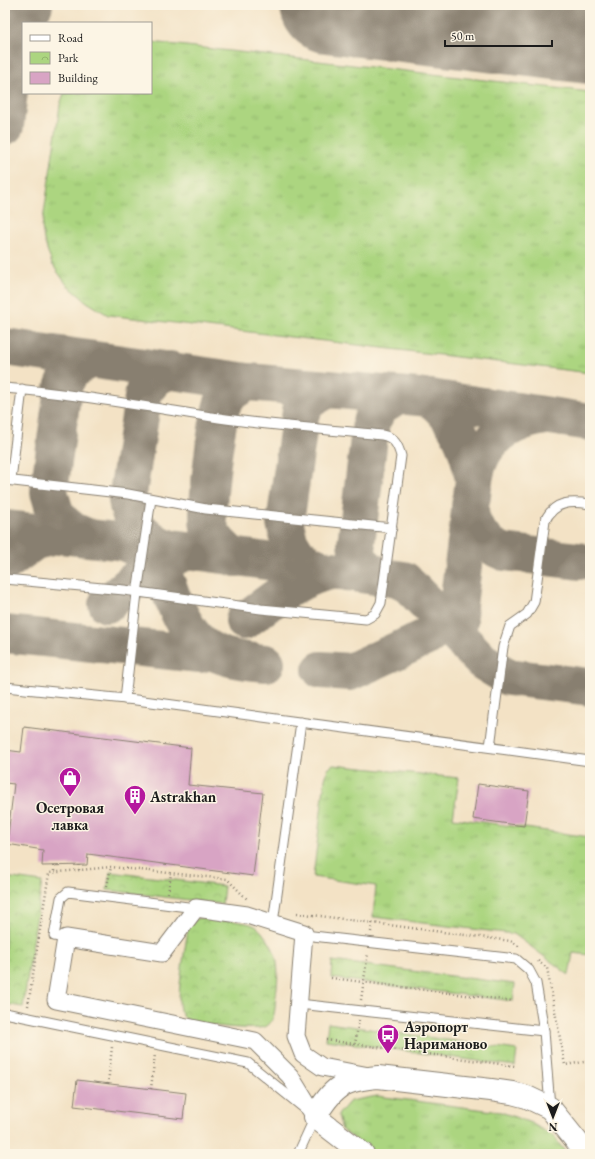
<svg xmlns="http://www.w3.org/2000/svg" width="595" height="1159" font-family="'EB Garamond',serif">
  <defs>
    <pattern id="grass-tufts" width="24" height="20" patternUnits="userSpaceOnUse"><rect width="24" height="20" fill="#acd580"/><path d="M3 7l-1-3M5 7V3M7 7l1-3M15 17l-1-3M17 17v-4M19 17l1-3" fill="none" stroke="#93b66e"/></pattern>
    <pattern id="park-crowns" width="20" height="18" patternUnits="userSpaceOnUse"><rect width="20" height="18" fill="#acd580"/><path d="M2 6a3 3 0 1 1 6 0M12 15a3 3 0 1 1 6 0" fill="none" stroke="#93b66e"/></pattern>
  </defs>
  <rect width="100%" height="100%" fill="#fcf5e5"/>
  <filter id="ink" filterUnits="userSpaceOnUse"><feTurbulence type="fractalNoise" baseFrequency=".025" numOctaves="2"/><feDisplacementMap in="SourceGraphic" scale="8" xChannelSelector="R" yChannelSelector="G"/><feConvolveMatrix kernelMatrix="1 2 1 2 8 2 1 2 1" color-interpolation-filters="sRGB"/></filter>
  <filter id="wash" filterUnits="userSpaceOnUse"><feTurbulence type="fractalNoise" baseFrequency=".012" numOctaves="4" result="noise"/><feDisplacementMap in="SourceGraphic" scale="16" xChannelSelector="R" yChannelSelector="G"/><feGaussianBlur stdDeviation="0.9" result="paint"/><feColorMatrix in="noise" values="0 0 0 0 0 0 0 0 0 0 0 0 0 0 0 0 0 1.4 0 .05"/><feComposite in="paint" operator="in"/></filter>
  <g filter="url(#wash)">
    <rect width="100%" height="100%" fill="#f3e2c5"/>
    <g fill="url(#grass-tufts)" stroke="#64784e">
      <polygon points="151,42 590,92 590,373 108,315 87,302 67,285 52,264 44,240 42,227 60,105 64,93 151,93"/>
      <polygon points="333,765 459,778 453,818 590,837 590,955 573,953 569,975 514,934 373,917 376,886 313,877 325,779 328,769"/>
      <polygon points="332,961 515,984 513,1001 331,978"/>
      <polygon points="328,1023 517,1050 515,1066 326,1040"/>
      <polygon points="377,1096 501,1112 531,1123 553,1136 567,1154 375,1154 342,1130 338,1115 350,1101"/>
    </g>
    <g fill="url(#park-crowns)" stroke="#64784e">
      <polygon points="110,872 224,886 222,904 107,890"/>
      <polygon points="5,877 42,882 23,1007 5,1004"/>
      <path d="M199,918C212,920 242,920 253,925C258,927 261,931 264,935C280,954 279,972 276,995C275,1004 276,1020 267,1026C258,1032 195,1025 186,1019C183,1017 181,1013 180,1010C176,996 186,945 188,928L195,920Z"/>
    </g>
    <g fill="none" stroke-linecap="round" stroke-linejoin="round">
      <g stroke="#887f70" stroke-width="38">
        <polyline points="5,126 16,30 23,19 34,5"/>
        <polyline points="5,347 248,382 430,398 590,422"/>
        <path d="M430,398C458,420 468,447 474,480"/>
        <path d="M546,416C525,419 506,426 491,442C477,457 474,476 472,496C471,501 469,507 470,511C472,530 487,546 504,552L579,561"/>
        <polyline points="5,529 144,544 404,580 482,661 508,677 590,687"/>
        <path d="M89,538L73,531L62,522L55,512L49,492L63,388C68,373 75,366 90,360"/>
        <path d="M124,542C132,546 141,550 148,555C160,566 167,582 172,597C193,649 212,659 266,663"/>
        <path d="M163,547C143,535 130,524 127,500L144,391L156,377L170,370"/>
        <path d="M236,558C224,550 214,541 209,527C204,514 217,416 223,403C228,393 238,387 248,382"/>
        <polyline points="5,563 35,541 60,535"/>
        <polyline points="321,569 308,563 297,554 289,541 285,523 301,411 309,400 328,389"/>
        <polyline points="376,576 359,560 356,544 371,422 379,408 398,396"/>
        <path d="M107,604C128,587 152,560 179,555"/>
        <path d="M244,621C272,601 297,578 331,571"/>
        <polyline points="459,622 458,605 470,511"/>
        <polyline points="5,634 200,654 207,649"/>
        <polyline points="321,670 350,672 427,637 439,628 459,597"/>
      </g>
      <polyline stroke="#887f70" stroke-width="96" points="328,5 590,36"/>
    </g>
    <g id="blocks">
      <g fill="#d8a4c4">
        <polygon points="24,727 191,748 188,785 263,793 253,876 88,854 87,865 42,866 43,850 7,844 14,784 5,783 5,750 21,752"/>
        <polygon points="478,784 529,791 524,826 473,819"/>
        <polygon points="77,1080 186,1093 183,1119 74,1106"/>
      </g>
    </g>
  </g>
  <g filter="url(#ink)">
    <use href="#blocks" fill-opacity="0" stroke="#887f70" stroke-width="1"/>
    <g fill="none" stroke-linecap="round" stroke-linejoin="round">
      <g stroke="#887f70" stroke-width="11">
        <g id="lane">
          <path d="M5,388C77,394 147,407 219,418C273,426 327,429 382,435C394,437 398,445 401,456L381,603L375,614L366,619L261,609L124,590L5,579"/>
          <polyline points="5,480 128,494 206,509 392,528"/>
          <polyline points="11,480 22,389"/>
          <polyline points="5,687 136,700 590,761"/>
          <polyline points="125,699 137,593 151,499"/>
          <path d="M490,747L503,647L510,626L527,614L534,602L545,521C554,501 571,501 590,504"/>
          <polyline points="273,923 301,722"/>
          <polyline points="304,935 516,959 529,970 536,983 544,1031 550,1107"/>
          <polyline points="66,938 54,936 61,898 68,892 196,908"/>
          <polyline points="299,1004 544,1031"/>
          <polyline points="5,1013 248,1063 305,1109"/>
          <polyline points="298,1154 315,1117"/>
        </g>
      </g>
      <g stroke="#887f70" stroke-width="19">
        <polyline id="street" points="315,1117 290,1076 255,1041 56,1000 66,938 162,953 196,908 247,915 304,933 296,1036 303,1054 322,1067 369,1076"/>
      </g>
      <g stroke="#887f70" stroke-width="24">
        <path id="secondary" d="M363,1154L315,1117C333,1087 342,1080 378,1077L491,1090L512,1093L527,1097L550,1108L587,1154"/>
      </g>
      <g stroke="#887f70" stroke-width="2.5" stroke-dasharray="1 3" stroke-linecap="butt">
        <polyline points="79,865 79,870"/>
        <polyline points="54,866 54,873"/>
        <polyline points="107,886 111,867"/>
        <polyline points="168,893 171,874"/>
        <polyline points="297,913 511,941 520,947"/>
        <polyline points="371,932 372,923"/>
        <polyline points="538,961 547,968 565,1065 590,1061"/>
        <polyline points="331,978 513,1001"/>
        <polyline points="361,1000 368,953"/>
        <polyline points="28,1006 49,873 111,867 227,879 248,900"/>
        <polyline points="359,1020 355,1044 515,1066"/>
        <polyline points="326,1040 355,1044"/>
        <polyline points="108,1084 112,1047"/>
        <polyline points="151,1089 155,1054"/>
      </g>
      <use href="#lane" stroke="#fff" stroke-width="9"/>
      <use href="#street" stroke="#fff" stroke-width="17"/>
      <use href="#secondary" stroke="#fff" stroke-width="22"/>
    </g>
  </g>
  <defs>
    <g id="shop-pin" transform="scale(1.15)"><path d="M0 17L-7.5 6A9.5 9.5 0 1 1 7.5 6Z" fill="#b5179e" stroke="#fcf5e5"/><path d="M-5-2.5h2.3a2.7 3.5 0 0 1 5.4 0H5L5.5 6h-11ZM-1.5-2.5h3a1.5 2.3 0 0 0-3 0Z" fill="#fff"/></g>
    <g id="building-pin" transform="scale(1.15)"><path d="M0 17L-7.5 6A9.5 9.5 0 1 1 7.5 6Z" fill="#b5179e" stroke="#fcf5e5"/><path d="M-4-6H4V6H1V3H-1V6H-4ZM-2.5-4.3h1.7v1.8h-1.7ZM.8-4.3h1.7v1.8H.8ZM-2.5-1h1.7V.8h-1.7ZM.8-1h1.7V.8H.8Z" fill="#fff"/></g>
    <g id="bus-pin" transform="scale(1.15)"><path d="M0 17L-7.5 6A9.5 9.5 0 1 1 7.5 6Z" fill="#b5179e" stroke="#fcf5e5"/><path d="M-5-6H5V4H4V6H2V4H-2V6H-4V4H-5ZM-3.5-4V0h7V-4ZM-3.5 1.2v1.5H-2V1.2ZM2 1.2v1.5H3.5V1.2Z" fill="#fff"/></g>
  </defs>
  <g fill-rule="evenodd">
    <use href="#shop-pin" x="70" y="778"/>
    <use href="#building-pin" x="135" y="796"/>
    <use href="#bus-pin" x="388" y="1035"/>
  </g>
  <g text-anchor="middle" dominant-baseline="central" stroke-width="3" stroke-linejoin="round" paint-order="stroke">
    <g font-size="15" font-weight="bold" fill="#1c1c1c" stroke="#fcf5e5" text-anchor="start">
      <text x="150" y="796">Astrakhan</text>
      <text x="70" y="807" text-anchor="middle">Осетровая<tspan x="70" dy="17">лавка</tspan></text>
      <text x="404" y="1026">Аэропорт<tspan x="404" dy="17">Нариманово</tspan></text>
    </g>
  </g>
  <rect width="595" height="1159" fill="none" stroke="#fcf5e5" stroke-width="20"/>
  <rect x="22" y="22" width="130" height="72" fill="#fcf5e5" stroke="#a29e95"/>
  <rect x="30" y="35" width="20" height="6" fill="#ffffff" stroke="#a29e95"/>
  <text x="58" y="42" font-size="12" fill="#1c1c1c">Road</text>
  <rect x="30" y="52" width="20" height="12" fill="url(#park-crowns)" stroke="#a29e95"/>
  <text x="58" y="62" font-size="12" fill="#1c1c1c">Park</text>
  <rect x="30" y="72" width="20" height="12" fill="#d8a4c4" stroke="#a29e95"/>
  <text x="58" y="82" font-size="12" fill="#1c1c1c">Building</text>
  <g transform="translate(553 1117) rotate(180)" stroke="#fcf5e5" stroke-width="3" paint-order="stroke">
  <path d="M0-3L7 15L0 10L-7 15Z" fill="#1c1c1c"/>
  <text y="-6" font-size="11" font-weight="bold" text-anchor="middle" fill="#1c1c1c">N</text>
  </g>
  <path d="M445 40v6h107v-6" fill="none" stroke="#1c1c1c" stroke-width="2"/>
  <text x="451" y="40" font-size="12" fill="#1c1c1c" stroke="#fcf5e5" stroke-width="3" paint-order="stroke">50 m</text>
</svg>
